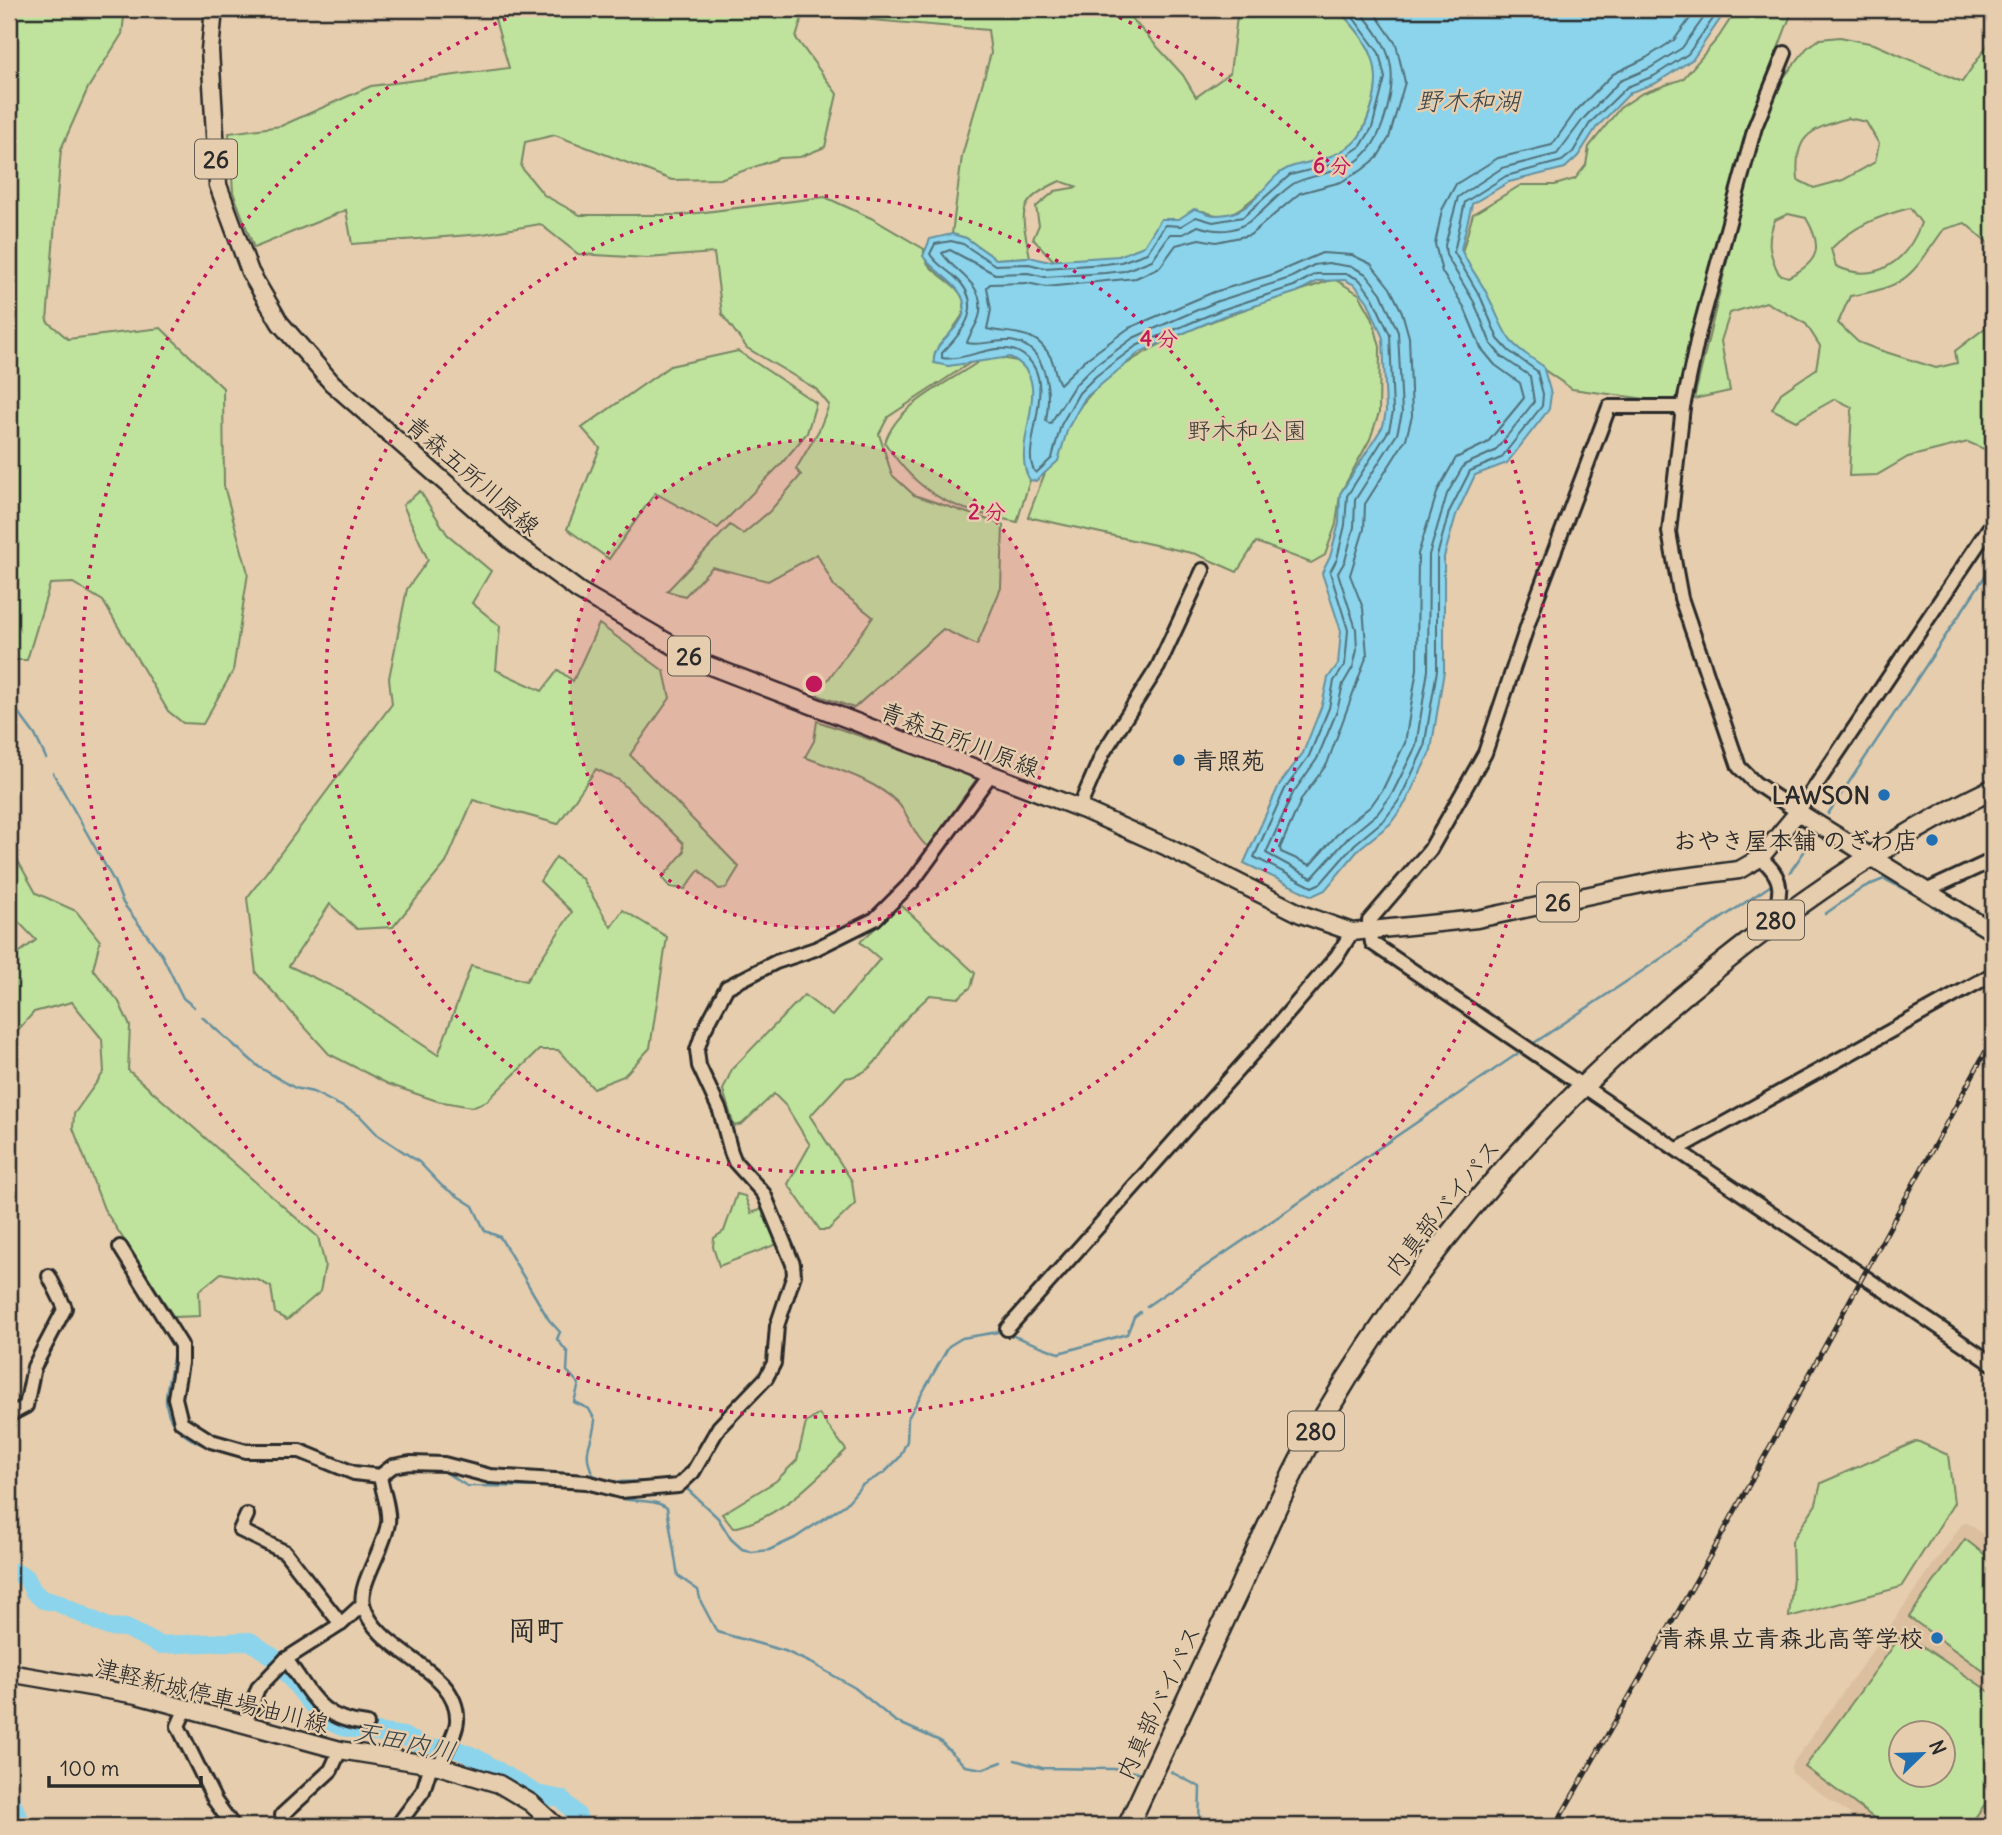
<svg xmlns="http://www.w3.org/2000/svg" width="2002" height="1835" font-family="Delius,'Klee One',sans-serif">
  <rect width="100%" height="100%" fill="#e5cdad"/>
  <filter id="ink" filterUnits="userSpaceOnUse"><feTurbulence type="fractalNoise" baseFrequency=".0143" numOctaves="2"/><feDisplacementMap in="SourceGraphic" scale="14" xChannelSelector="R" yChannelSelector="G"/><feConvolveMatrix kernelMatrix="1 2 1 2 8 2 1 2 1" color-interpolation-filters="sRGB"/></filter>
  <g filter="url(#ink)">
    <path fill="#dcbf9f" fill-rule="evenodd" d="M1968,1523L1993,1542V1826H1867L1792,1773L1791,1766L1962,1524ZM1900,1734H1942V1776H1900Z"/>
    <g fill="#bfe29c" stroke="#758664" stroke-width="2" fill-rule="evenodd">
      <polygon points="9,9 125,9 122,34 88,88 61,149 47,321 68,339 161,328 223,388 224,486 248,573 233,671 203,724 183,723 168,711 103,601 73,583 50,584 27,660 9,660"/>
      <path d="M492,9H1123L1183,75L1196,97L1230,73L1238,9H1337C1370,41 1386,67 1370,112C1365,127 1358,142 1347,153C1338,163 1284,178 1268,188C1246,200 1234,225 1203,211L1144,246L1112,259L1055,262L1033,239L1039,225L1036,207L1055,191L1078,187L1060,181C1015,202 1021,212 1030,257L996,259L966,238L952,234L962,156L991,53L988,30L803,14L796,38L837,94L825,147L800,157L780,158L720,179L672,180L555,135L525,142L521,167L544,195L580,215H681L825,197L871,218L924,249C921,272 956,279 963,299C969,318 952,323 949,338C946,346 948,357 948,366L976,359L888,417L879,434L892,475L914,495L1003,525L1001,588L977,645L943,629L854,708L817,695L873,617L834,586L817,554L768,581L712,567L685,596L667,591L730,525L743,534L770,511L801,475L796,469L819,430L829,405L816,389L747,348L722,314L714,253L647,258L578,254L540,224L483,234L352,244L346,210L254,248L233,192L229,133L281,126L371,86L509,68Z"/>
      <polygon points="1737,9 1793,9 1752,117 1726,204 1675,403 1572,389 1505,343 1461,256 1473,214 1521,185 1555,185 1575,179 1586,165 1589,147 1620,108 1641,94 1683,79 1718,38"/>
      <path d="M1840,37L1874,44L1962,82L1993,37V256L1987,242L1965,223L1944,229C1911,275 1909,287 1850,296L1838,323L1858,342L1876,349L1936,368L1957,363L1955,351L1993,322V453L1968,442L1908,457L1877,475L1849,476L1852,407L1835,399L1796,421L1772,409L1781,393L1816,369L1820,346L1806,324L1766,302L1730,313L1721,341L1730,391L1694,399L1753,153L1781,81L1807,48L1820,39ZM1848,118L1866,122L1879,144L1875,162L1843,180L1814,188L1798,180C1794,135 1809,130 1848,118ZM1910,208L1921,223C1907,261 1876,285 1836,266L1831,249C1853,226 1879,216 1910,208ZM1788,214L1806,218C1824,248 1818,263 1788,277L1779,274C1769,254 1766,240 1775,220Z"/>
      <path d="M1334,279L1359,294L1372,317L1380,347L1379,413L1370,439L1340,494L1336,524L1325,555L1311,563L1256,542L1237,572L1196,554L1028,517C1041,483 1054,446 1074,415C1124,338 1252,309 1334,279Z"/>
      <polygon points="738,351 816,403 807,433 782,463 718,528 655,493 609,559 567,529 600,448 582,428 670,366"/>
      <path d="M996,357L1022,362L1041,373L1030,422V480L1017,522C954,509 922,499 885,443C897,403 951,382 984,358Z"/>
      <polygon points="420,491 447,534 491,571 472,603 500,626 496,670 542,691 558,670 573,681 599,624 664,671 670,698 630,755 739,867 726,888 719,889 699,870 685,889 670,887 662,878 684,852 683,843 619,780 596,769 558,824 473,800 446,863 393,927 357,929 330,904 289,966 342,991 438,1055 471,966 526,981 572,912 540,881 556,857 582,879 611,927 623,910 667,937 650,1048 624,1076 593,1088 558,1050 539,1050 487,1101 472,1107 437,1101 388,1084 329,1054 256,973 247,898 392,704 389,678 407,589 428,560 403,505"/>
      <path d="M817,721L978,777L928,847C913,836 910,815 897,802C873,779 835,769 805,757L814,741Z"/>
      <polygon points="9,845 36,893 76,911 100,941 93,969 119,1002 130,1026 128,1070 318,1237 325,1265 320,1292 287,1320 275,1313 271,1287 258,1280 221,1273 199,1291 200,1316 174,1317 104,1209 73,1128 74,1114 104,1072 102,1039 72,1002 34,1012 9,1040 9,960 36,940 9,912"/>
      <path d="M901,905L975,973L971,987L958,998L930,995C920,1004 911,1013 902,1023C884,1045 877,1075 845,1078L810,1116L852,1181L855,1204L828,1230H820L788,1184L810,1145L786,1106L774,1094L742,1124L734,1126L723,1090L732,1069L804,995L832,1016L880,959L860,942Z"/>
      <polygon points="737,1194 745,1196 751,1213 766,1208 780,1243 719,1266 713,1247 714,1238 724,1231"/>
      <path d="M819,1414L846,1450C812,1483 780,1518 733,1528L722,1514L776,1481L797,1460L806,1423Z"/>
      <polygon points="1917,1441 1948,1455 1954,1503 1901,1587 1789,1617 1793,1577 1792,1541 1816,1504 1821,1483"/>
      <polygon points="1965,1539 1993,1561 1993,1678 1909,1617"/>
      <path d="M1903,1633L1993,1694V1793L1969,1826H1885L1805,1767ZM1900,1734H1942V1776H1900Z"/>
    </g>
    <path fill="#8bd4ec" stroke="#65909f" stroke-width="2" d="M1337,9H1727L1693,59L1656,83L1631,92L1596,128L1578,156L1565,168L1509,182L1472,204L1461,249C1468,266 1480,279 1488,296C1509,339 1501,338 1543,366L1551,394L1549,409L1507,463L1475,475L1456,515L1444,557V671L1431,750L1406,802L1390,824L1360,848L1325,890L1312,896L1244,863L1279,785L1303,753L1322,705L1328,678L1338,664L1341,631L1322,573L1330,557L1339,523L1340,494L1383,426L1386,411L1383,338L1368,302L1355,285L1345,280L1318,281L1297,292L1223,316L1140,352L1085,398L1068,428L1058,461L1036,481L1030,480C1007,444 1060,381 1010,357L948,366L934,363C931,342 960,332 964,312C969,287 934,274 923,256L930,239L952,234L966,238L996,259L1030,257L1045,261L1104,257L1119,256L1144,246L1161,219H1179L1194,209C1202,210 1208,215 1214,215C1256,217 1262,180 1288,168C1309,160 1329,161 1348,147C1361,139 1365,126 1370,112C1386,67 1369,40 1337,9Z"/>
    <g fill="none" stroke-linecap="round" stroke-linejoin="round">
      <g stroke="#516f78" stroke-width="2">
        <path d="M1347,9L1379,53L1385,78L1372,128L1361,146L1334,164L1290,175L1243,217L1213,222L1196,217L1181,226L1165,225L1147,253L1121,262L1105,264L1045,268L1029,264L995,265L963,244L951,241L935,244L930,254C936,264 946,269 955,277C985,304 965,330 942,353V358C967,363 1002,335 1027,358C1059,387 1017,453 1036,473L1052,458L1061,425L1079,393L1096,376L1136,346L1221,310L1294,286L1316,274H1348L1360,280L1373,298L1390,335L1393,412L1389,430L1347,496L1345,525L1337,559L1330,572L1348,630L1345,665L1334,681L1329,708L1309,756L1285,789L1254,857L1312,887L1321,883L1355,844L1385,819L1400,799L1424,748L1437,670V556L1449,512L1470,471L1501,458L1542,406L1543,394L1537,371L1509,351L1498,339L1481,298L1454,252L1465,202L1506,176L1562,161L1573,152L1590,123L1627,87L1654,76L1688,54L1720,9"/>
        <path d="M1358,9C1392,48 1400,70 1384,120C1378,138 1370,153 1354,163C1335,174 1305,176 1293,184C1260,207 1247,243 1198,226L1183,234H1170L1152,260L1124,271L1105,273L1045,277L1028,273L995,274L950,250L942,253C955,273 984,283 980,312C979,324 969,333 967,343C980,346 996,340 1010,341C1048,345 1051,392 1046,421L1050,424L1074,386L1092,368L1133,338L1218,301L1290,278L1314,265L1328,263L1353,267L1366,274L1381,293L1398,332L1402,413L1397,434L1355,500L1354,527L1345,561L1338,573L1356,629L1357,650L1353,667L1343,684L1337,711L1317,759L1293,793L1266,853L1312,878L1349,837L1378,813L1392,794L1416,746L1428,670L1429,555L1447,494L1464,465L1495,451L1534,402L1530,376L1502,357L1491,344L1474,302L1446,255L1445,245L1458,197L1502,168L1557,154L1584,118L1620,81L1650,68L1682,48L1710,9"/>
        <path d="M1372,9L1396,44L1405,82L1389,138L1377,158L1362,170L1341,182L1300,193L1250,235L1216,242L1199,239L1176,245L1160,267L1136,278L1046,287L1027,283L990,284L987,287L991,310L987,329C1012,335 1036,328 1051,358C1055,366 1055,377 1060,384L1085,360L1129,328L1214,292L1271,275L1322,253L1352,255L1371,264L1390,288L1402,312L1409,337L1412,416L1406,439L1365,504L1364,529L1350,575L1363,608L1367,655L1327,764L1302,798L1280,848L1281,852L1310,865L1342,829L1371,806L1383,789L1405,743L1417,669L1418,554L1438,490L1456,458L1487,443L1524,398L1520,383L1495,365L1481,348L1464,307L1442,272L1435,244L1442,210L1456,184L1498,158L1552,145L1576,111L1613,74L1646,58L1674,40L1697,9"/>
      </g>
      <g stroke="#65909f" stroke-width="2.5">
        <polyline points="9,700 35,735 46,758"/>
        <polyline points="53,773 114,881 123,903 162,955 183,998 194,1007"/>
        <polyline points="1828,814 1993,564"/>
        <polyline points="1790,872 1813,839"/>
        <polyline points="1932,906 1971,930"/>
        <polyline points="1825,914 1864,887 1884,879 1915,895"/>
        <polyline points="1987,939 1993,943"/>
        <path d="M202,1017L259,1067L295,1088L313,1092L359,1115L378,1135L419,1162L442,1186L473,1206L485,1231L500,1237L549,1320L560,1332L557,1339L568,1353L567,1371L579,1384L574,1402L589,1409L595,1420C593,1445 581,1448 593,1475L612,1482L663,1481"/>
        <polyline points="1534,1043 1770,886"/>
        <polyline points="1147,1306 1523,1050"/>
        <polyline points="1008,1334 1059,1353 1127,1334 1134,1317 1140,1312"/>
        <path d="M173,1357C172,1370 166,1386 166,1400C167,1433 200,1447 228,1452"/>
        <polyline points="298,1445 327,1456"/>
        <polyline points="340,1461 362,1468 385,1467"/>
        <polyline points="440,1469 467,1486 564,1487"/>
        <polyline points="402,1470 423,1469"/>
        <polyline points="685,1487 718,1518 731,1539 742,1549 752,1552 769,1550 795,1538 846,1504 862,1485 884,1473 900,1457 907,1441 908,1418 949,1346 962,1338 998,1332"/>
        <polyline points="581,1488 603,1494"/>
        <path d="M612,1496C630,1504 652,1497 667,1508L678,1576L698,1590L701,1602L717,1632L785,1651L815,1665L855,1688L895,1721L940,1741L965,1766L983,1769L1002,1762"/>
        <polyline points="1015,1760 1042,1768 1114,1769 1142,1773"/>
        <polyline points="1171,1772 1200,1787 1199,1826"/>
      </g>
      <g stroke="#8bd4ec" stroke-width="18">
        <polyline points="9,1570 26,1577 33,1591 43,1600 56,1602 108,1627 126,1628 160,1645 250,1641 273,1657 318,1712 329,1721 342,1727 403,1736 429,1748 453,1748 475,1757 537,1794 562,1799 577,1815 582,1826"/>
        <polyline points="9,1797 23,1826"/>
      </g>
      <g stroke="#2b2b2b" stroke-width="18">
        <g id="minor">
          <polyline points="1785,53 1755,127 1699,332 1683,407 1669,532 1681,598 1739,767 1755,783 1798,812 1993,522"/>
          <polyline points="1683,407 1609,407 1536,600 1485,753 1430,850 1369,921 1372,943 1993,1364"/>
          <polyline points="1079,808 1103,753 1158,667 1203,570"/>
          <path d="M1760,858C1787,879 1781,895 1770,924"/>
          <polyline points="1926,891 1993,860"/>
          <polyline points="1678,1149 1993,974"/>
          <polyline points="120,1247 181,1345 181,1363 175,1398 181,1422 211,1441 246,1451 300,1451 354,1473 380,1476 393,1466 410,1463 444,1464 490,1476 586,1482 621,1491 678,1486 693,1472 719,1427 766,1378 774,1363 777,1326 794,1275 793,1264 764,1194 735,1162 731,1152 720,1111 699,1066 697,1050 703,1032 727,987 776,962 815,949 875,919 913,881 991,774"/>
          <polyline points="1007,1329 1276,1027 1337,956 1352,932"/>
          <polyline points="9,1415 26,1406 34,1367 65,1308 49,1276"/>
          <path d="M380,1476C382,1490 390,1509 388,1523C385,1547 358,1585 363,1604C376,1654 460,1668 457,1721C456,1735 444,1753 439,1766"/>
          <polyline points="247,1515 240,1530 285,1552 341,1624"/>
          <path d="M363,1604L341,1624L286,1659C312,1695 319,1719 367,1724"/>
          <polyline points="186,1708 178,1726 215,1801 233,1826"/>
          <polyline points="245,1723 258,1688 286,1659"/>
          <polyline points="282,1815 331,1770 340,1750"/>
          <polyline points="397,1826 423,1791 431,1765"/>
        </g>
      </g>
      <g stroke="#2b2b2b" stroke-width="21">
        <g id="major">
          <polyline points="214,9 210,50 218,185 250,272 280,323 332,383 513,542 579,591 705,664 1084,810 1167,847 1301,914 1352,932 1477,919 1661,880 1739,870 1760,858 1798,812 1993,932"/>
          <polyline points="9,1673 137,1695 340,1750 439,1766 499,1784 531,1803 556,1826"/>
        </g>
      </g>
      <g stroke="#2b2b2b" stroke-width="24">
        <path id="highway" d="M1128,1826C1165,1746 1202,1667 1240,1587C1266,1530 1291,1472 1323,1418C1426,1243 1560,1093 1719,966C1805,897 1894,836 1993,789"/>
      </g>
      <use href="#minor" stroke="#e5cdad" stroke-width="12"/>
      <use href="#major" stroke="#e5cdad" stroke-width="16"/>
      <use href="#highway" stroke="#e5cdad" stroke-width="19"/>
      <g stroke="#2b2b2b" stroke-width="5">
        <polyline id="rail" points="1555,1826 1713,1551 1993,1038"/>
      </g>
      <use href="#rail" stroke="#e5cdad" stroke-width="2.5" stroke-dasharray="8" stroke-linecap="butt"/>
    </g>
  </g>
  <circle cx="814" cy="684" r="244" fill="#c2185b" fill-opacity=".12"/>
  <g fill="none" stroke="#c2185b" stroke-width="3.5" stroke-dasharray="3.5 7">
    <circle cx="814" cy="684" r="244"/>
    <circle cx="814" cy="684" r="488"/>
    <path d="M1100 9A733 733 0 1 1 528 9"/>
  </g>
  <g fill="#1f6fb2" stroke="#e5cdad" stroke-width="2.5">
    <circle cx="1179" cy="760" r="7"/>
    <circle cx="1884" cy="795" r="7"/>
    <circle cx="1932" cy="840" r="7"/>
    <circle cx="1937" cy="1638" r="7"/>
  </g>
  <g text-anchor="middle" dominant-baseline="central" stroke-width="5" stroke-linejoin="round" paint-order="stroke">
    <g fill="#e5cdad" stroke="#635c52" stroke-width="2">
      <rect x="195" y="139.5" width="42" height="39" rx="5"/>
      <rect x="668" y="636.5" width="42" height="39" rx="5"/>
      <rect x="1537" y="882.5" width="42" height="39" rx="5"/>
      <rect x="1748" y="900.5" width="56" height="39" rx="5"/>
      <rect x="1288" y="1411.5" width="56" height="39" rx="5"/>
    </g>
    <g font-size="23" font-weight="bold" fill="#2b2b2b">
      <text x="216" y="159">26</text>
      <text x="689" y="656">26</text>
      <text x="1558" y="902">26</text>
      <text x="1776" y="920">280</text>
      <text x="1316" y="1431">280</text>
    </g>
    <g font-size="24" fill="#3a3d36" stroke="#e5cdad">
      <text x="1247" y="430">野木和公園</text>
    </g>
    <g font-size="24" fill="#2b2b2b" stroke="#e5cdad">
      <text transform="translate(473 475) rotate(41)">青森五所川原線</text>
      <text transform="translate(960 739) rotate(21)">青森五所川原線</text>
      <text transform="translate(1442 1207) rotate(-51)">内真部バイパス</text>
      <text transform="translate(212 1695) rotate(14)">津軽新城停車場油川線</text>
      <text transform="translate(1158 1702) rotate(-65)">内真部バイパス</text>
    </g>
    <g font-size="24" font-weight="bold" fill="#2b2b2b" stroke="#e5cdad" text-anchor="end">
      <text x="1193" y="760" text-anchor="start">青照苑</text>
      <text x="1870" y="795">LAWSON</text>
      <text x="1918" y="840">おやき屋本舗 のぎわ店</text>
      <text x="1923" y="1638">青森県立青森北高等学校</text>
    </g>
    <g font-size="26" font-style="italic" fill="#394448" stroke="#e5cdad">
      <text x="1468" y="100">野木和湖</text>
      <text transform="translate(405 1741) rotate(12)">天田内川</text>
    </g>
    <g font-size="28" font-weight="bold" fill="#2b2b2b" stroke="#e5cdad">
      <text x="536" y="1630">岡町</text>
    </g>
  </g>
  <circle cx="814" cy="684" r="10" fill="#c2185b" stroke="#e5cdad" stroke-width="3.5"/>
  <g font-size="21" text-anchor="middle" font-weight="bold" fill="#c2185b" stroke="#e5cdad" stroke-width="5" stroke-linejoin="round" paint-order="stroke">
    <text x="1332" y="173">6 分</text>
    <text x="1159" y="346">4 分</text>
    <text x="987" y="519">2 分</text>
  </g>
  <rect width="2002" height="1835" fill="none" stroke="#e5cdad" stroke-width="35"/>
  <rect x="18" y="18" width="1967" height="1800" fill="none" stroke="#2b2b2b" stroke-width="2.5" filter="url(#ink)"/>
  <g transform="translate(1922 1754) rotate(67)"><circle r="33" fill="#e5cdad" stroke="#9b8c79" stroke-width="2"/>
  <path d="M0-5L12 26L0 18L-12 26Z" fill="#1f6fb2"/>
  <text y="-10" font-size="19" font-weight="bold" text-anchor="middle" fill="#2b2b2b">N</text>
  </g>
  <path d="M49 1776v10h152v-10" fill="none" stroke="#2b2b2b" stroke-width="3.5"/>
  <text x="60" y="1776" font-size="21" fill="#2b2b2b" stroke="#e5cdad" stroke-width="5" paint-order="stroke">100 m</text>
</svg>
